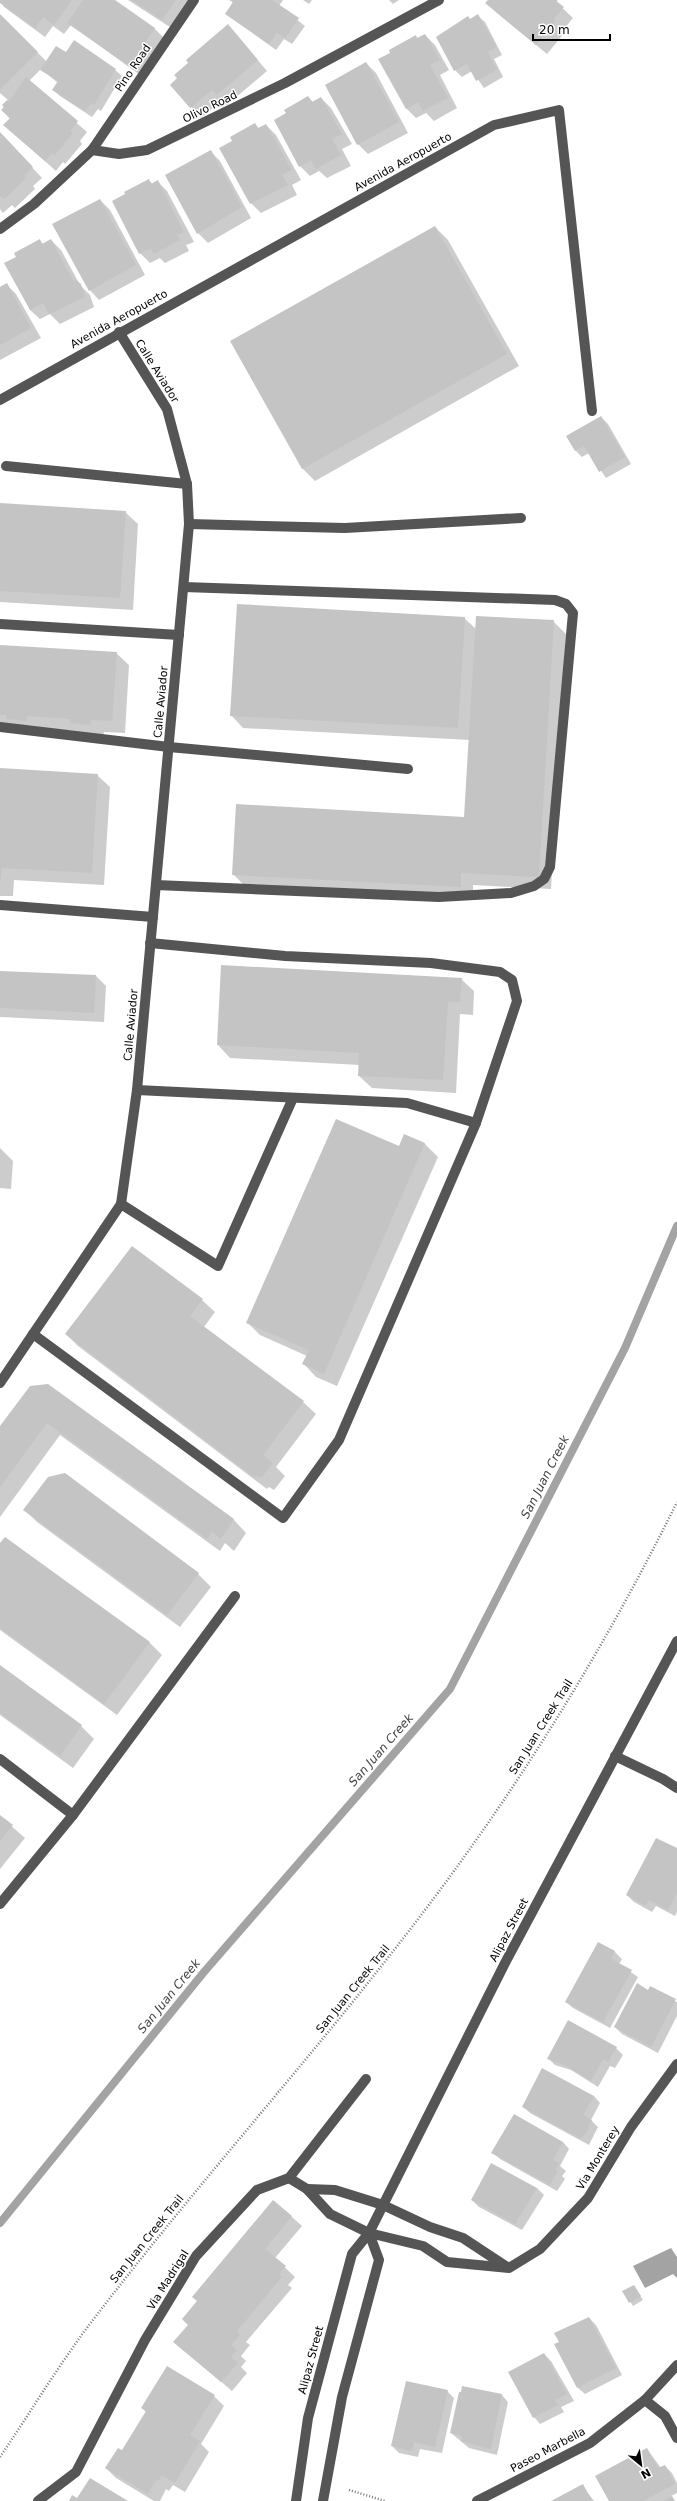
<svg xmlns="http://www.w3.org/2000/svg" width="677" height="2501" font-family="'DejaVu Sans',sans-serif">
  <rect width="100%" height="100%" fill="#fff"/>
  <polygon fill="#a3a3a3" points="671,2248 677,2257 677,2278 673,2274 645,2288 633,2266"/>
  <g fill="#0003">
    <polygon points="0,0 113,0 155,29 165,39 140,75 71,25 64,34 53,26 45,37 4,7"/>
    <polygon points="128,0 192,0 173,29"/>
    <polygon points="231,0 283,0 279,6 305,26 292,44 284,39 276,50 226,14 233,3"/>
    <polygon points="303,0 312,0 309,4"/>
    <polygon points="389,0 399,0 393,4"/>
    <polygon points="489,0 558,0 556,2 573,18 564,29 566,31 547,54 497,13 487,3"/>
    <polygon points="0,15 47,62 66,54 115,70 122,76 101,111 98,109 92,117 60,96 53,89 58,83 41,69 29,81 87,132 80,141 82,144 65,164 63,162 56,171 4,125 10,119 2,110 8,100 0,93"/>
    <polygon points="478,16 485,22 502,55 494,59 503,77 484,88 472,71 462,77 455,70 470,20"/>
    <polygon points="425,35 435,45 449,70 440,75 457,108 434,121 426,113 416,118 406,108 416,37 418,39"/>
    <polygon points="237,36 267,71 227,105 222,100 201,118 171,85"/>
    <polygon points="366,63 376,73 408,133 368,154 358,144 326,85"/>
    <polygon points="308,97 313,102 321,98 331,108 352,144 342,149 351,166 327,178 319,171 310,176 300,166 287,113"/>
    <polygon points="255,124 259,129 266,125 276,135 301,180 292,185 297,195 261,213 251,203 234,142"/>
    <polygon points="0,133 42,178 33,186 35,189 15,208 12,205 3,213 0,209"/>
    <polygon points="210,151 220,161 251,218 208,243 198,233"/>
    <polygon points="148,180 153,184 157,181 167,191 194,242 186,245 189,251 165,263 160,258 150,263 140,253"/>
    <polygon points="100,200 110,210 145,275 99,300 90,290"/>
    <polygon points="435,227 448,240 519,366 315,481 302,468"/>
    <polygon points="39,240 44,245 51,240 61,250 80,285 90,295 94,307 60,324 50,314 40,319 30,310 18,257"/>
    <polygon points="6,284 16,294 41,338 0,360 0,287"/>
    <polygon points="601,417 608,424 631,464 606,478 589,453 582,457 575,450"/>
    <polygon points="0,504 125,512 138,524 133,610 0,602"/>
    <polygon points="464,618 476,629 553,621 566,634 551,889 473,885 473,900 246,887 233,874 465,818 470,740 243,728 231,715"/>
    <polygon points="0,646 116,653 129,665 125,733 104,732 103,737 83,736 78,731 0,726"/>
    <polygon points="0,769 97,775 110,787 104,885 14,880 13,896 0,896"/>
    <polygon points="222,966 461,979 474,991 473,1015 460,1014 456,1093 372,1088 359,1076 360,1065 230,1058 218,1045"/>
    <polygon points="0,972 96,976 106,986 104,1022 0,1017"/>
    <polygon points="405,1135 425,1144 438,1157 337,1386 316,1377 304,1364 307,1356 260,1335 247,1322 399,1148"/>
    <polygon points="0,1148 13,1161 11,1189 0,1188"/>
    <polygon points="202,1300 215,1312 204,1327 303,1402 316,1414 276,1467 285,1476 274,1490 269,1487 267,1489 78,1346 66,1334"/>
    <polygon points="48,1385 234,1520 246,1533 234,1551 225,1543 220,1551 60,1435 0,1517 0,1427"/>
    <polygon points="25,1510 198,1574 211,1587 180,1627 37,1522"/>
    <polygon points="5,1538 150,1643 162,1655 117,1715 0,1630 0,1545"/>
    <polygon points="0,1666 81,1726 94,1739 73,1768 0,1715"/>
    <polygon points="0,1816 25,1838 0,1869"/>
    <polygon points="677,1850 677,1912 675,1916 656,1906 652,1912 634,1902 627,1895"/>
    <polygon points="598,1943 615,1952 622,1959 619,1964 638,1977 610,2028 573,2008 566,2002"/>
    <polygon points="649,1991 677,2002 677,2016 658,2053 622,2034 615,2027"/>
    <polygon points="616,2048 623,2055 615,2068 610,2066 598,2087 571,2070 555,2065 548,2058"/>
    <polygon points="594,2096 600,2103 591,2120 598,2127 589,2145 530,2113 523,2106"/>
    <polygon points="563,2142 569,2149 560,2166 566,2171 562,2176 565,2179 557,2191 500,2159 493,2152"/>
    <polygon points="537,2188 544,2195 522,2230 479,2207 472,2200"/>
    <polygon points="274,2201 302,2226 275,2258 295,2277 288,2285 292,2288 246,2342 250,2345 241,2356 246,2361 241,2367 247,2373 232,2391 175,2342 189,2325 198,2301"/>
    <polygon points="634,2286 643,2300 633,2306 624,2292"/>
    <polygon points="589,2318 596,2325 622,2375 585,2394 578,2388 556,2345"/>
    <polygon points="544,2354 551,2361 574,2401 561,2407 564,2412 540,2424 534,2417"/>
    <polygon points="447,2391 454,2398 442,2453 420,2449 418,2457 399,2453 392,2446"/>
    <polygon points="502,2395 508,2402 497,2455 469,2448 451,2433"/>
    <polygon points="214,2396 224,2406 201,2444 209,2452 185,2492 173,2485 169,2491 166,2489 160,2501 154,2501 116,2478 106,2468 122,2452 146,2412 142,2408"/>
    <polygon points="647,2449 661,2468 665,2466 672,2473 677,2483 677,2493 671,2496 675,2501 610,2501"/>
    <polygon points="582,2485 594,2501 553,2501"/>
  </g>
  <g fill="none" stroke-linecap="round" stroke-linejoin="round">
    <polyline stroke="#a3a3a3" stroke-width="8" points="0,2223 204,1972 450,1689 625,1348 677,1226"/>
  </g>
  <g fill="#c4c4c4">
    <polygon points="0,0 72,0 54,25 43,17 35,28 0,3"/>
    <polygon points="83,0 115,0 155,28 129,66 67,23"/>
    <polygon points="132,0 176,0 162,20"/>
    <polygon points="229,0 272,0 299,18 285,38 277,33 269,44 225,14 233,2"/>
    <polygon points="488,0 555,0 564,7 554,19 556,20 536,45 485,3"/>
    <polygon points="0,14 38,52 0,90"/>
    <polygon points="478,14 496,47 488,52 497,70 476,81 467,64 454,71 436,37 468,16 470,19"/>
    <polygon points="228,24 258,60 217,95 212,90 190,108 170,85 177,78 174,75 188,63 186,60"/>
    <polygon points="425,34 440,60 430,65 448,98 423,111 418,102 406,109 378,59 390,53 389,50 416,35 417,38"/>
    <polygon points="74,40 116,69 94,105 91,103 85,111 52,90 58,81 40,70 56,46 66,52"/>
    <polygon points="366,62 399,122 357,145 325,85"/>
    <polygon points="26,77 78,121 70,131 73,133 55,155 52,153 45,161 3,125 10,118 1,110 4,107 2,105 7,100 9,101"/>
    <polygon points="308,96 312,102 321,97 342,134 332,139 341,155 316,169 311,160 299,167 274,120 286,113 284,110"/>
    <polygon points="255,123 258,128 266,124 292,170 282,175 288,185 250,204 219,148 232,141 230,137"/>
    <polygon points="0,132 33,167 24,176 26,178 5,199 0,196"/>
    <polygon points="211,150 242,207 197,234 165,175"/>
    <polygon points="149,179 151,184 158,180 184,232 177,235 180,240 154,254 151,248 139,254 112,201 125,194 124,192"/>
    <polygon points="100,199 136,265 89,291 52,224"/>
    <polygon points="435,226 507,354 302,469 230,341"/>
    <polygon points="40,239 42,244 51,239 74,282 76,280 81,284 85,297 49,314 43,303 30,310 4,263 16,257 14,253"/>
    <polygon points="7,283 31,328 0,345 0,287"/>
    <polygon points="601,416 625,457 599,472 584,446 575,451 566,436"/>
    <polygon points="0,503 126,511 120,598 0,591"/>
    <polygon points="237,604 465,617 458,728 230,716"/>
    <polygon points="476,616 554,620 539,877 461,873 461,887 232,875 236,804 464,817"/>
    <polygon points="0,645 117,652 112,721 91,720 91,725 70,723 70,719 27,716 27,721 6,719 6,715 0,715"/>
    <polygon points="0,768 98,774 92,873 2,868 0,883"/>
    <polygon points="221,965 462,978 460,1002 448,1002 443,1080 358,1076 359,1053 217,1045"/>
    <polygon points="0,971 96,975 94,1013 0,1008"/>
    <polygon points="336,1119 399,1146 404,1134 425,1143 324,1374 302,1364 309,1350 246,1323"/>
    <polygon points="132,1246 203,1299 190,1316 304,1401 263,1455 273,1463 261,1478 256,1475 254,1477 65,1334"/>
    <polygon points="48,1384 234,1519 221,1539 212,1532 207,1539 47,1423 0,1487 0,1426 30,1386"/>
    <polygon points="65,1473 199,1573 167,1615 23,1510 48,1477"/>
    <polygon points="5,1537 150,1642 104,1704 0,1628 0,1543"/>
    <polygon points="0,1665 82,1725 60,1756 0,1713"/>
    <polygon points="0,1815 13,1825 0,1841"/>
    <polygon points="656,1838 677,1848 677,1893 668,1910 649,1900 645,1906 626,1895"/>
    <polygon points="598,1942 615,1951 611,1959 632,1970 603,2022 565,2002"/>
    <polygon points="637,1983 648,1990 650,1986 676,1999 651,2047 614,2027"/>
    <polygon points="568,2020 617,2047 608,2062 603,2059 591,2081 563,2064 547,2059"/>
    <polygon points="542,2068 594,2096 583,2115 592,2120 588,2126 590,2127 581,2139 522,2107"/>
    <polygon points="514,2114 563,2142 553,2160 559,2163 556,2170 558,2171 550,2185 491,2153"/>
    <polygon points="491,2163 537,2188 515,2224 471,2200"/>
    <polygon points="273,2200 292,2216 265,2249 286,2266 279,2274 282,2277 237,2331 240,2335 231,2345 237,2350 231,2357 238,2363 221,2382 173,2342 188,2325 182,2319 197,2301 192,2297"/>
    <polygon points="634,2285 641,2296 629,2303 622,2291"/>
    <polygon points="589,2317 616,2368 577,2388 554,2344 559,2342 554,2333"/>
    <polygon points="544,2353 567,2394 555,2400 558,2405 533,2418 508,2372"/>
    <polygon points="167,2366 215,2395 190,2435 200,2441 175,2483 162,2475 158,2481 156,2480 148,2494 105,2468 118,2448 122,2450 146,2411 141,2408"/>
    <polygon points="406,2381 448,2390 435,2447 414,2442 412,2451 391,2446"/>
    <polygon points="462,2386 502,2394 491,2449 461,2441 462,2436 450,2433 459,2392 461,2392"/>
    <polygon points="647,2448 658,2468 665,2465 675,2484 643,2501 609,2501 595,2476"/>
    <polygon points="90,2478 128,2501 69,2501 72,2495 77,2498"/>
    <polygon points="583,2484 592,2501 551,2501"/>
    <polygon points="672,2496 675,2501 663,2501"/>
  </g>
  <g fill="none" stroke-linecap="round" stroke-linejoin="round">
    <g stroke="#777" stroke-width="2.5" stroke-dasharray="1 2" stroke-linecap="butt">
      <path d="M0,2457C32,2410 61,2361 96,2316C192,2191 297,2074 394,1950C504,1811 599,1660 677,1502"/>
      <polyline points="349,2490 385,2501"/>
    </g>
    <g stroke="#555" stroke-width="10">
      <polyline points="92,150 194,0"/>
      <polyline points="0,229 34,204 92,150 119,154 147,150 285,83 439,0"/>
      <polyline points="119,332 167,409 187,484 189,524 137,1090 121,1204"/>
      <polyline points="0,400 494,125 559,110 592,411"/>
      <polyline points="6,466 187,484"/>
      <polyline points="189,524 345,528 521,518"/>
      <polyline points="0,624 179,635"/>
      <polyline points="0,727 169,747 408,769"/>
      <polyline points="156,885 439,897 511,893 534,886 544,879 550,867 573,613 566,604 555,600 184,587"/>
      <polyline points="0,905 153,917"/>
      <polyline points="150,943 285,956 431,963 500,972 512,980 517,1001 476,1123"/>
      <polyline points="33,1334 283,1518 339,1440 476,1123 407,1103 137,1090"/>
      <polyline points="0,1383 121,1204 218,1266 293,1098"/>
      <polyline points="615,1756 663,1779 677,1788"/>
      <polyline points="0,1759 73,1815 0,1904"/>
      <polyline points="73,1815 235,1596"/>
      <polyline points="289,2178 307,2189 330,2214 369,2233 423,2246 447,2262 509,2268 540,2249 588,2198 631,2127 677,2064"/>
      <polyline points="307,2189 335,2190 383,2205 430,2227 463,2238 507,2267"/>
      <polyline points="645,2400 665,2416 677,2438"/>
      <polyline points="38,2501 76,2472 145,2340 196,2256 257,2190 289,2178 366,2079"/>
      <polyline points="296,2501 308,2418 352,2254 369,2233 505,1963 677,1641"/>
      <polyline points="323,2501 342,2397 379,2260 369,2233"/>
      <polyline points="477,2501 590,2443 645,2400 677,2365"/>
    </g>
  </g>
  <g text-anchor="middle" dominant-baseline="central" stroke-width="3" stroke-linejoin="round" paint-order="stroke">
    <g font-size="11" fill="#000" stroke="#fff">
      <text transform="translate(133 68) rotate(-56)">Pino Road</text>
      <text transform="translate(210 107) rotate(-26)">Olivo Road</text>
      <text transform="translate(403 162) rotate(-29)">Avenida Aeropuerto</text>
      <text transform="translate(119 319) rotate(-29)">Avenida Aeropuerto</text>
      <text transform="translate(157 371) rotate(58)">Calle Aviador</text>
      <text transform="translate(161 702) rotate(-85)">Calle Aviador</text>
      <text transform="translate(131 1025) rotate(-85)">Calle Aviador</text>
      <text transform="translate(541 1727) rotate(-58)">San Juan Creek Trail</text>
      <text transform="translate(509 1930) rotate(-62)">Alipaz Street</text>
      <text transform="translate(353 1989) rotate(-51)">San Juan Creek Trail</text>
      <text transform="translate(598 2158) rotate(-59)">Via Monterey</text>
      <text transform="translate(147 2239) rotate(-51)">San Juan Creek Trail</text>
      <text transform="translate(168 2280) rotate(-58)">Via Madrigal</text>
      <text transform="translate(311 2360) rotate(-75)">Alipaz Street</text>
      <text transform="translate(548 2450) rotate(-28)">Paseo Marbella</text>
    </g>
    <g font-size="12" font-style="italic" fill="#444" stroke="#fff">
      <text transform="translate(545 1477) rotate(-63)">San Juan Creek</text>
      <text transform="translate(381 1750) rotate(-49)">San Juan Creek</text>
      <text transform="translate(169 1996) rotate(-51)">San Juan Creek</text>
    </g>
  </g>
  <g transform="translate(641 2465) rotate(151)" stroke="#ffffff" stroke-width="3" paint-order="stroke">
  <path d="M0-3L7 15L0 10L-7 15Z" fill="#000000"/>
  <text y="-6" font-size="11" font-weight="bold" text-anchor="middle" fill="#000000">N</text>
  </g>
  <path d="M533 34v6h77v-6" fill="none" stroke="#000000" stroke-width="2"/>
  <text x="539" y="34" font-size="12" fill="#000000" stroke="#ffffff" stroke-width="3" paint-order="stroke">20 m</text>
</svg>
